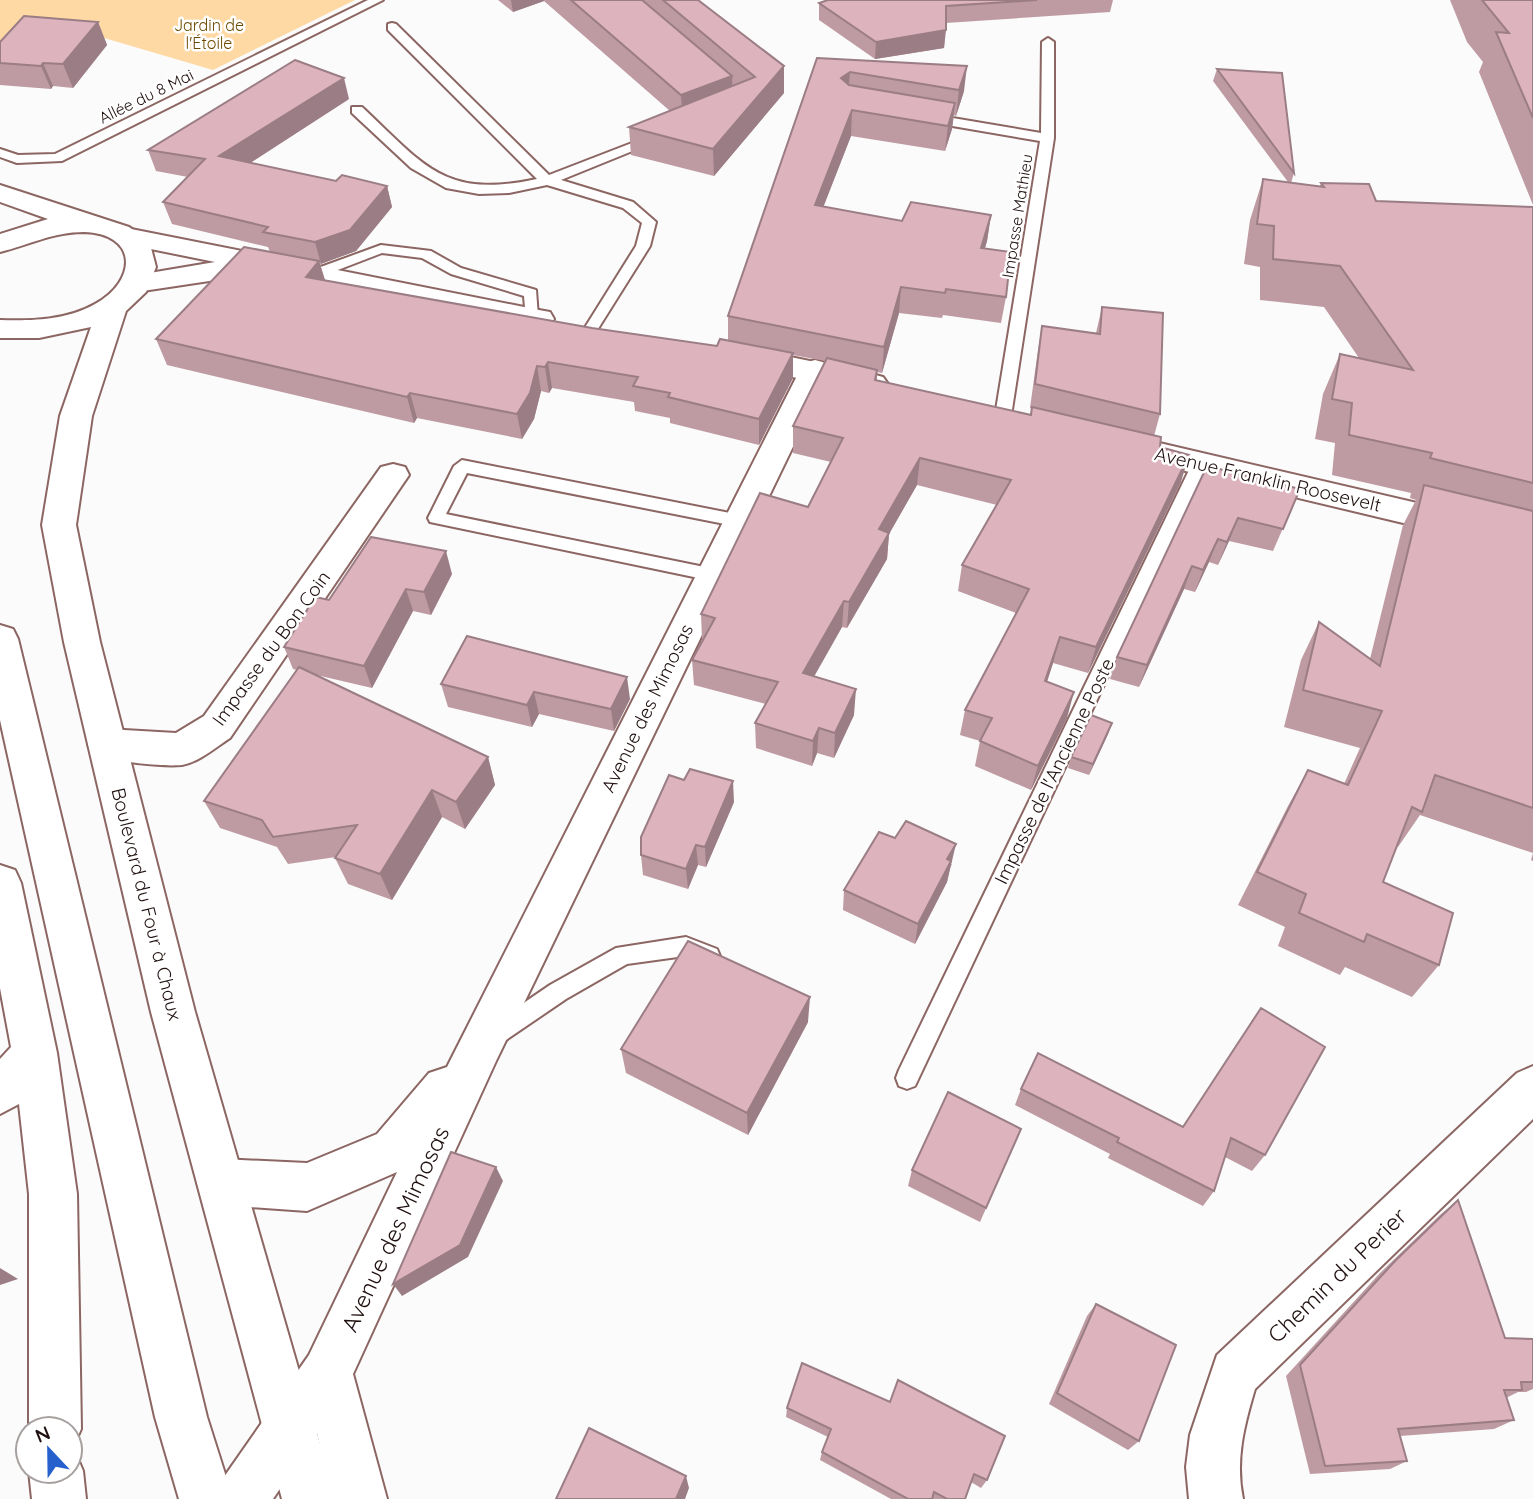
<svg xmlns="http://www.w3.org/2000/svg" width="1533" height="1499" font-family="Quicksand,sans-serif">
  <rect width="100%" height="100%" fill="#fbfbfb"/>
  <polygon fill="#fed9a4" points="0,0 355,0 213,70 53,23 0,51"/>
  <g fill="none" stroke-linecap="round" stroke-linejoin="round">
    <g stroke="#8c6662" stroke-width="4">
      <g id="service">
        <polygon points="368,0 383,0 62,161 17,163 0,157 0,149 18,155 55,154"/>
        <path d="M392,23L396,24L549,175L650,136L655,135L662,139L561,180L633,202L656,222L650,246L596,332L591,334L584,329L636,246L642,223L623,208L547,185L509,193L479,194L446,188L411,168L352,113V107H362C425,166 444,199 537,179L388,30V24Z"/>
        <polygon points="1048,38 1054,42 1054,138 1011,416 1003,421 995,416 1040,141 929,122 923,118 929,114 1041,133 1042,42"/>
        <polygon points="381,245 431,251 461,268 536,290 538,317 531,322 526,320 524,296 451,274 422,258 382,253 317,278 312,279 305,275 307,272"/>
        <polygon points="1200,458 1208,464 915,1086 907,1089 899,1086 896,1078 899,1070 1192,464"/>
        <polygon points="462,460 740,515 748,521 740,527 467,473 446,514 719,570 722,575 719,580 713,581 430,522 428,518 454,466"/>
        <polygon points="686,937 717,949 720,956 717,963 709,966 685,956 627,964 566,999 503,1042 495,1045 487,1042 484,1035 487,1028 550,985 616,948"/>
      </g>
    </g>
    <g stroke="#8c6662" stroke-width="4">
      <g id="minor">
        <polygon points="815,360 826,363 830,370 496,1061 353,1374 387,1499 333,1499 317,1433 273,1499 214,1499 222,1480 309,1355 397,1172 307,1211 221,1205 204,1199 197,1182 204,1165 221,1159 307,1163 377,1134 429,1073 447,1067 800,370 804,363"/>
        <path d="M393,464L405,467L409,475L230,738C216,747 199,762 182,765C162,767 112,761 93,755L88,744L93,733L107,729L176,733L204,716L381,467Z"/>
        <polygon points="0,865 15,870 21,883 57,1053 77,1194 81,1429 73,1447 70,1449 70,1429 29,1429 29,1194 19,1104 0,1114 0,1059 11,1047 0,988"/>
        <path d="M1533,1066V1119L1255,1389C1244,1426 1235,1460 1243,1499H1189L1186,1467L1190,1435L1217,1355L1517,1073Z"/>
        <polygon points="70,1450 75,1452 83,1471 86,1499 32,1499 29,1471 70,1471"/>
      </g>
    </g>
    <g stroke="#8c6662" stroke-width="4">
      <g id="tertiary">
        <polygon points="126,228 539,310 550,312 554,319 550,326 539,328 249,269 246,274 236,277 136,292 126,289 121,283 126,277 215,262 116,242 112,236 116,230"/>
        <polygon points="743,347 872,374 883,377 888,384 883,391 872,394 732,364 728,357 732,350"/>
        <polygon points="1138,438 1533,530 1533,554 1127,457 1122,449 1127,441"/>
      </g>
    </g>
    <g stroke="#8c6662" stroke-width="4">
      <g id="secondary">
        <path d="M0,185L129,227L143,237L151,248L156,267L146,292L126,311L92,416L76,525L100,642L195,1012L336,1499H282L151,1012L64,642L42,525L60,416L91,327L39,338H0V320C32,321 67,320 95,304C137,281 139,234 84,232C53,232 29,245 0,252V234L48,219L0,202Z"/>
        <polygon points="0,625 13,629 18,639 207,1417 233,1499 179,1499 155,1417 0,720"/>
      </g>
    </g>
    <use href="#service" fill="#fff" fill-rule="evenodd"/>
    <use href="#minor" fill="#fff" fill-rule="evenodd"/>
    <use href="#tertiary" fill="#fff" fill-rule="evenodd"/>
    <use href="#secondary" fill="#fff" fill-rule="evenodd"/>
  </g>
  <g fill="#be9aa3">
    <polygon points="498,0 698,0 784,66 784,93 714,176 631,155 629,127 670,111 544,1 513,12"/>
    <polygon points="828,0 1113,0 1110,12 946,23 944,48 875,59 819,20 819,3"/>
    <polygon points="1450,0 1533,0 1533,205 1479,72 1483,62 1467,42"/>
    <polygon points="98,22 107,45 73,88 53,86 51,89 0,85 0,42"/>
    <polygon points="817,58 964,91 956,116 954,115 952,129 945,151 851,136 823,207 902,221 991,215 987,241 985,248 1006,297 1001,323 943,315 942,318 899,313 882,373 877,372 877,380 1031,415 1032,409 1030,408 1038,350 1042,326 1096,333 1102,307 1160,414 1154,436 1181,482 1088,673 1053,663 1047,682 1067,718 1031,790 975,766 980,741 960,735 965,710 1016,613 958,591 962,565 997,505 917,485 889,534 887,559 847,628 842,627 814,676 854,715 834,758 817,753 812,766 756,748 755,723 766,704 694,685 692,660 702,640 701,614 808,507 831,462 793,453 793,426 825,361 793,355 793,378 759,445 670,423 670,418 635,411 634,402 552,388 549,393 541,391 534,419 522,439 417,418 414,423 167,365 156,339 270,252 268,247 172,224 163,202 188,177 156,171 148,150 349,99 250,163 336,181 387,186 392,207 356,251 320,264 325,280 592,328 717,346 728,340 728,316"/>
    <polygon points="1217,69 1294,173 1291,183 1320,186 1321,183 1376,201 1533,207 1533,861 1531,860 1533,853 1420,815 1398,847 1397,846 1383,882 1439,965 1412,997 1345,967 1340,975 1278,946 1285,927 1238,905 1288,806 1308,770 1344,784 1360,748 1284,727 1301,660 1319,622 1370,659 1403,525 1416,500 1410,498 1411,493 1332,475 1335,443 1315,439 1323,394 1340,354 1359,358 1324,307 1260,300 1260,267 1244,264 1250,220 1263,179 1288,182 1213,81"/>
    <polygon points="1207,466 1300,489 1273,551 1229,541 1218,565 1209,562 1195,592 1184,589 1139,687 1110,679 1117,657"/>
    <polygon points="452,574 431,615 413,611 372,688 312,674 488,757 495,785 465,829 442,817 392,900 348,884 335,858 336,857 288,864 277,847 220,828 204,801 297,670 293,669 284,647 329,600"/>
    <polygon points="441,684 630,699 614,731 539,714 532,727 448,707"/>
    <polygon points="1108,734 1089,775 1068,768 1071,757"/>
    <polygon points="734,802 706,867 698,865 688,889 643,875 641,855"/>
    <polygon points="952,864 950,868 947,882 915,944 843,910 844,890"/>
    <polygon points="1261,1008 1265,1155 1252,1171 1225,1157 1214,1191 1203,1206 1108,1158 1110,1154 1015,1105 1021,1089 1183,1127"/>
    <polygon points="808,1022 748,1135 626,1073 621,1049"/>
    <polygon points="1021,1129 980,1222 908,1186 912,1170"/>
    <polygon points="1458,1200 1505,1338 1533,1339 1533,1389 1526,1392 1518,1392 1506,1398 1514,1420 1494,1429 1400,1436 1407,1461 1390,1469 1310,1474 1286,1376 1380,1273 1441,1214"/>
    <polygon points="1096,1304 1139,1441 1128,1450 1049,1404 1087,1316"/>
    <polygon points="802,1363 987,1480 981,1488 971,1482 965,1499 891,1499 820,1460 822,1452 828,1437 786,1417 787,1408"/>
  </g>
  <g fill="#9b7d85">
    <polygon points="511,0 544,0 544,1 513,12"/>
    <polygon points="98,22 107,45 73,88 63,64"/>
    <polygon points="946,30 944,48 875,59 876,42"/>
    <polygon points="43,63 53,86 51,89 41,66"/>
    <polygon points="784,66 784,93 714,176 713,149"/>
    <polygon points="967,66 964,91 956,116 959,90"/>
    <polygon points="850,72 848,97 841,78"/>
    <polygon points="732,76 733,103 683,122 681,95"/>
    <polygon points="344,78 349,99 227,178 219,156"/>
    <polygon points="955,103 952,129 945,151 948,126"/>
    <polygon points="852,110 851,136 814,231 815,205"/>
    <polygon points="387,186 392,207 356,251 321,264 315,242"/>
    <polygon points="991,215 987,241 977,274 981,248"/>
    <polygon points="319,261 327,287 306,277"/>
    <polygon points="901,287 899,313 882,373 884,347"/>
    <polygon points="793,353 793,378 759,445 759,419"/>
    <polygon points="548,362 552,388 549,393 545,367"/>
    <polygon points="537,366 541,391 534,419 522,439 517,414"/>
    <polygon points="410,393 417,418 414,423 407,397"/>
    <polygon points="1189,455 1181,482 1088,673 1096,647"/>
    <polygon points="920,458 917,485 889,534 887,559 847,628 849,602 879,529"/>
    <polygon points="1238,518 1229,541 1218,565 1227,542"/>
    <polygon points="1218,539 1209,562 1195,592 1203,570"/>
    <polygon points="446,551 452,574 431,615 424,592"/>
    <polygon points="1192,566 1184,589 1139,687 1147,665"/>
    <polygon points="406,589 413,611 372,688 364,666"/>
    <polygon points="844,601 842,627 802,698 803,673"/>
    <polygon points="1060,637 1053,663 1039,706 1045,681"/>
    <polygon points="627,677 630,699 614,731 611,709"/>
    <polygon points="856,689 854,715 834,758 835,733"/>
    <polygon points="534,692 539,714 532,727 527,705"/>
    <polygon points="1074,692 1067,718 1031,790 1038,766"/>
    <polygon points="1112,723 1108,734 1089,775 1093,764"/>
    <polygon points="819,728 817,753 812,766 813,741"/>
    <polygon points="488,757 495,785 465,829 456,802"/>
    <polygon points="733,781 734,802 706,867 705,847"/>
    <polygon points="432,790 442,817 392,900 380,874"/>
    <polygon points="956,844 947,882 915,944 918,924 947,859"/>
    <polygon points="696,845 698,865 688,889 686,869"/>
    <polygon points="810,997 808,1022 748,1135 747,1113"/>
    <polygon points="496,1167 503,1181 468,1257 402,1296 393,1284"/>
    <polygon points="0,1268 18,1279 0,1285"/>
    <polygon points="686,1476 689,1488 685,1499 676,1499"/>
  </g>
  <g fill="#ddb3be" stroke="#9b7d85" stroke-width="2">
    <polygon points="571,0 642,0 732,76 681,95"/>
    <polygon points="663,0 698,0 784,66 713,149 629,127 755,77"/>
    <polygon points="828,0 1037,0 946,6 946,30 876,42 819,3"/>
    <polygon points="1482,0 1533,0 1533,118 1496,32 1509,33"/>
    <polygon points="24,16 98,22 63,64 43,63 41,66 0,63 0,42"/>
    <polygon points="817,58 967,66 959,90 850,72 841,78 849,85 955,103 948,126 852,110 815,205 902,221 911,202 991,215 981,248 1011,252 1006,297 946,289 945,293 901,287 884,347 728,316"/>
    <polygon points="295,60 344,78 219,156 336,181 342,175 387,186 350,230 315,242 263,232 268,227 163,202 205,159 148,150"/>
    <polygon points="1217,69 1282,73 1294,173"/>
    <polygon points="1263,179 1324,187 1321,183 1369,184 1376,201 1533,207 1533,483 1430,458 1432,453 1349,435 1352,403 1332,399 1340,354 1413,370 1340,266 1273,259 1274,226 1257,224"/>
    <polygon points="244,247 319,261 306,277 592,328 717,346 720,339 793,353 759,419 668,397 670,393 633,386 638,377 548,362 545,367 537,366 530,393 517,414 410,393 407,397 156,339"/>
    <polygon points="1102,307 1163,313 1160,414 1035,384 1042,326 1100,334"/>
    <polygon points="827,358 877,370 875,380 1031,415 1032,407 1161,437 1160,447 1189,455 1096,647 1060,637 1045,681 1074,692 1038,766 980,741 992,718 965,710 1029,589 962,565 1011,480 920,458 879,529 889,533 849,602 844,601 803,673 856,689 835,733 819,728 813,741 755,723 778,682 692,660 715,618 701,614 760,493 808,507 843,438 793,426"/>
    <polygon points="1207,466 1300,489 1283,529 1238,518 1227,542 1218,539 1203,570 1192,566 1147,665 1117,657"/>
    <polygon points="1424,485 1533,511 1533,808 1435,775 1422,812 1412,807 1383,882 1453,913 1439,965 1367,934 1364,942 1299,913 1306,894 1257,872 1308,770 1348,785 1382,711 1303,690 1319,622 1380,666"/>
    <polygon points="371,537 446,551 424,592 406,589 364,666 284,647 315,597 329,600"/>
    <polygon points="467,636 627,677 611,709 534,692 527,705 441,684"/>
    <polygon points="299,667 488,757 456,802 432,790 380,874 335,858 357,825 273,837 262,820 204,801"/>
    <polygon points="1091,715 1112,723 1093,764 1071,757"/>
    <polygon points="690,769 733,781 705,847 696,845 686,869 641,855 641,837 669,775 684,780"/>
    <polygon points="906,821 956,844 947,859 951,861 918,924 844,890 879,832 895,838"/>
    <polygon points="688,941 810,997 747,1113 621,1049"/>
    <polygon points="1261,1008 1325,1047 1265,1155 1231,1138 1214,1191 1117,1142 1119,1138 1021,1089 1038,1053 1183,1127"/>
    <polygon points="948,1092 1021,1129 986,1208 912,1170"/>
    <polygon points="451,1152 496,1167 460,1245 393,1284"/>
    <polygon points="1458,1200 1505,1338 1533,1339 1533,1382 1521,1382 1522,1390 1504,1390 1514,1420 1398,1429 1407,1461 1325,1466 1300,1365 1395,1261"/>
    <polygon points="1096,1304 1176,1345 1139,1441 1057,1393"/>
    <polygon points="802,1363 890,1402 898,1380 1005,1436 987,1480 974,1474 965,1499 947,1499 934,1492 932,1499 908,1499 822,1452 831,1429 787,1408"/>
    <polygon points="589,1428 686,1476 676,1499 556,1499"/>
  </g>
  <g text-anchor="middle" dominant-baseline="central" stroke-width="5" stroke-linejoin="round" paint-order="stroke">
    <g font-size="16" fill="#6d4900" stroke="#fff">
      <text x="209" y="25">Jardin de<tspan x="209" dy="18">l'Étoile</tspan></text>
    </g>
    <g font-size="16" fill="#201110" stroke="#fff">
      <text transform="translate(146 96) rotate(-26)">Allée du 8 Mai</text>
      <text transform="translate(1017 216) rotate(-81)">Impasse Mathieu</text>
    </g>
    <g font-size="19" fill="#201110" stroke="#fff">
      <text transform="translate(1268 479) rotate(13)">Avenue Franklin Roosevelt</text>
      <text transform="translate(271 648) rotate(-54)">Impasse du Bon Coin</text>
      <text transform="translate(647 708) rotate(-64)">Avenue des Mimosas</text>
      <text transform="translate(1054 771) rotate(-64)">Impasse de l'Ancienne Poste</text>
      <text transform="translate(147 904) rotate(76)">Boulevard du Four à Chaux</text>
    </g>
    <g font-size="23" fill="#201110" stroke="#fff">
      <text transform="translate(395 1229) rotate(-65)">Avenue des Mimosas</text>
      <text transform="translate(1337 1275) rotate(-44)">Chemin du Perier</text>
    </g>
  </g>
  <g transform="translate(49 1450) rotate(338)"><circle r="33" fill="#ffffff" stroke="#a6a09f" stroke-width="2"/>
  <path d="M0-5L12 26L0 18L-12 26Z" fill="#2560cd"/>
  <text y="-10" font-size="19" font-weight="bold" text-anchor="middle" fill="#201110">N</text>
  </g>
</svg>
